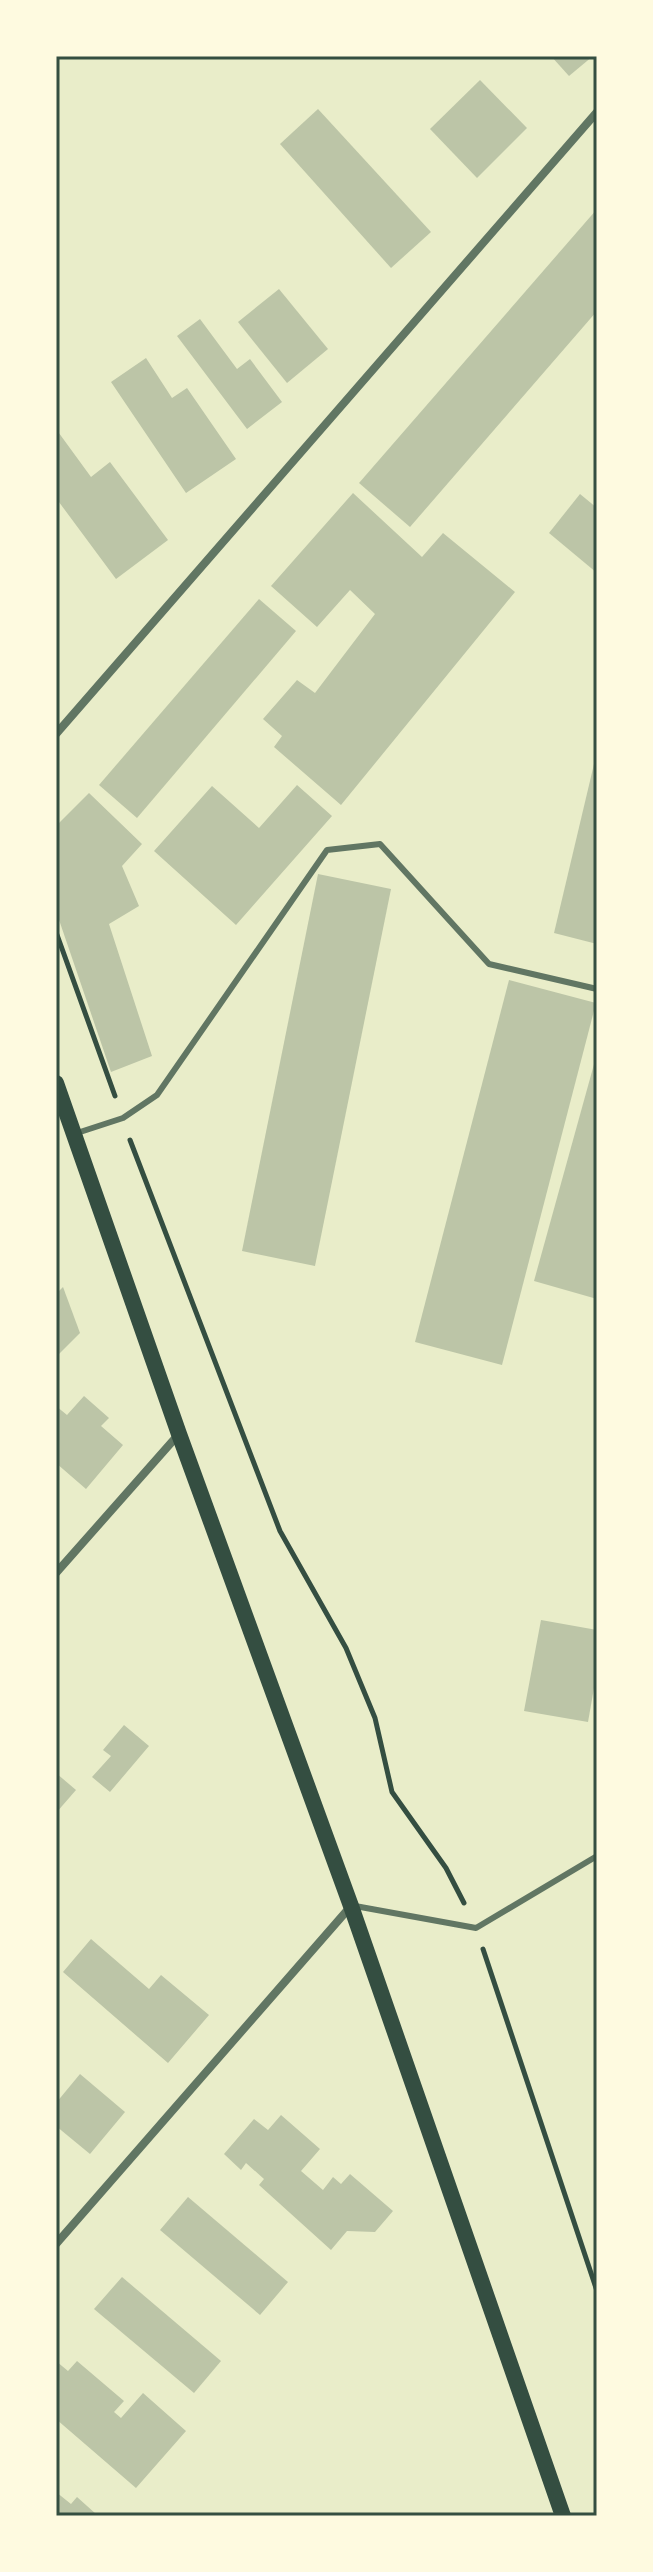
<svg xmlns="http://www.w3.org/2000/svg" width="653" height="2572" font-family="Montserrat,sans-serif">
  <rect width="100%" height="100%" fill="#e9edc9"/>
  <g fill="#bcc5a7">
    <polygon points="551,56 593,56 569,76"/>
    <polygon points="480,80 527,128 477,178 430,129"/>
    <polygon points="318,109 431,232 391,268 280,144"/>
    <polygon points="597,209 597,311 410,527 359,483"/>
    <polygon points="279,289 328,349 287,383 238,322"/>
    <polygon points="200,319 237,369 250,359 282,402 247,429 177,336"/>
    <polygon points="146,358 172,398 187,388 236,459 186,493 111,382"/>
    <polygon points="56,429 91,477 110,462 168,540 116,579 56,498"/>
    <polygon points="353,493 422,557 443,533 515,592 341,805 274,747 282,736 263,719 297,680 315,693 375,614 350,590 317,627 271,586"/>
    <polygon points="580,494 597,508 597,573 549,533"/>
    <polygon points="259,599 296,631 137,818 99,785"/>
    <polygon points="594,764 597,765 597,944 554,933"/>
    <polygon points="297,785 332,816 236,925 154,851 212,786 259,828"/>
    <polygon points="89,793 142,844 122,866 139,906 109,924 152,1056 111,1072 56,911 56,826"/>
    <polygon points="318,874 391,889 315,1266 242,1251"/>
    <polygon points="509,980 596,1003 502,1365 415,1342"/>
    <polygon points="596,1057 597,1057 597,1299 534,1281"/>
    <polygon points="63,1287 80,1333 56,1357 56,1294"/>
    <polygon points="84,1396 109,1418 101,1426 123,1445 86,1489 56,1463 56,1406 67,1415"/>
    <polygon points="541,1620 597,1630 597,1671 588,1722 524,1711"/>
    <polygon points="124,1725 149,1746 110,1792 92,1777 111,1756 103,1750"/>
    <polygon points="56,1773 76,1790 56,1813"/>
    <polygon points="91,1939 149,1989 161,1975 209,2015 168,2063 63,1972"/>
    <polygon points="80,2074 125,2112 90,2154 56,2126 56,2103"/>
    <polygon points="281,2115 320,2149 301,2171 323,2190 333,2177 341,2184 350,2174 393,2211 375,2232 347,2231 331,2250 259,2185 264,2179 246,2163 241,2170 224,2154 254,2119 268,2130"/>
    <polygon points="188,2197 288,2282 260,2315 160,2230"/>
    <polygon points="122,2277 221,2361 194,2393 94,2309"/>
    <polygon points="56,2361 68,2371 77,2361 124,2401 114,2412 121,2418 143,2393 186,2431 136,2488 56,2419"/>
    <polygon points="56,2492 71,2504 77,2497 96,2514 94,2516 56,2516"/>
  </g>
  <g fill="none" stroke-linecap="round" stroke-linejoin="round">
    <g stroke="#344e41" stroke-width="5">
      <polyline points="56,932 115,1096"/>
      <polyline points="130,1140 280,1531 346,1648 375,1718 392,1792 446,1868 464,1903"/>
      <polyline points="483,1949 597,2291"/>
    </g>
    <g stroke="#617663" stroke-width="6">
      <polyline points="77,1133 123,1118 157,1095 327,850 380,844 489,964 597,989"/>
      <polyline points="355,1906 476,1928 597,1856"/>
    </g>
    <g stroke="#617663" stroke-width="8">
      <polyline points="56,734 597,112"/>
      <polyline points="56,1573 178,1435"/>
      <polyline points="56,2244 351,1906"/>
    </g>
    <polyline stroke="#344e41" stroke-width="16" points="56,1083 179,1434 351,1906 563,2516"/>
  </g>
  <rect width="653" height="2572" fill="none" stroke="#fefae0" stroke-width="116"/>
  <rect x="58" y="58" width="537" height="2456" fill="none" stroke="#344e41" stroke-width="3"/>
</svg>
